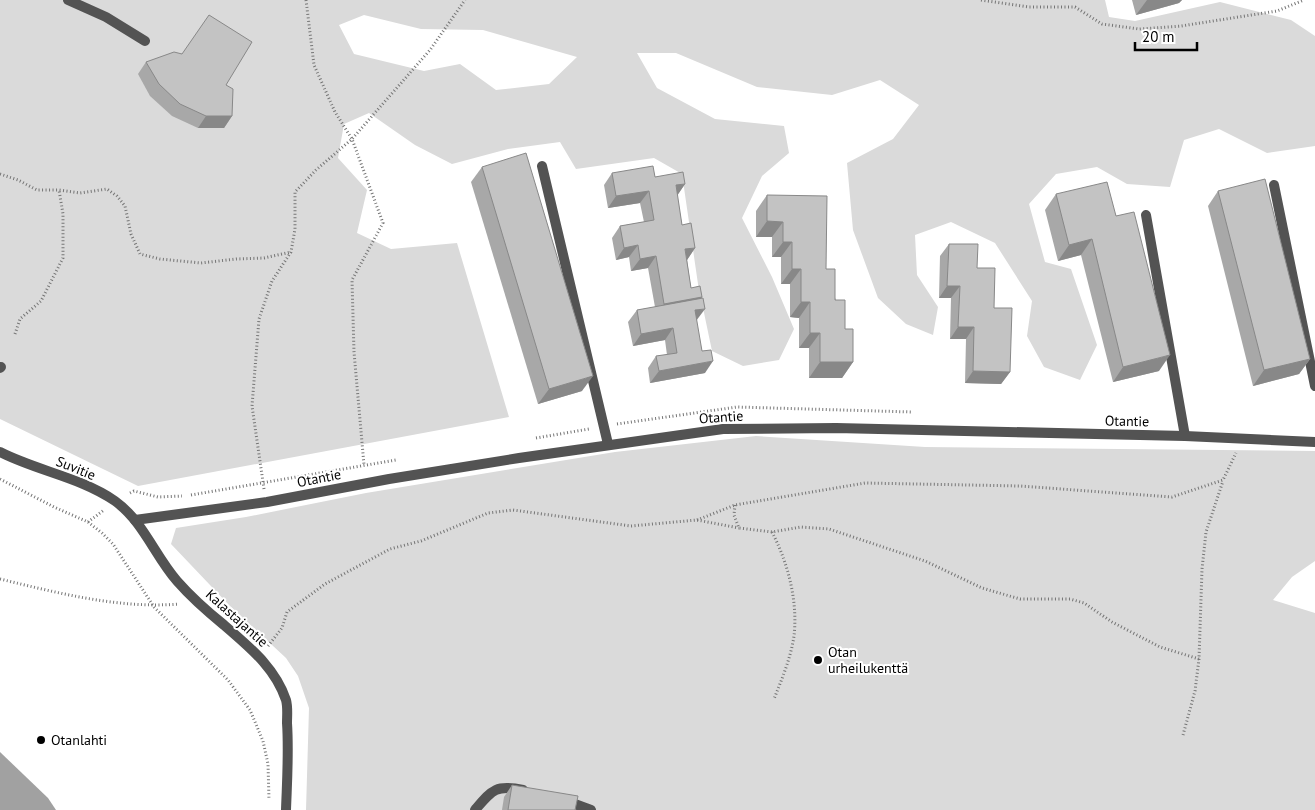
<svg xmlns="http://www.w3.org/2000/svg" width="1315" height="810" font-family="'PT Sans',sans-serif">
  <rect width="100%" height="100%" fill="#fff"/>
  <g fill="#dadada" fill-rule="evenodd">
    <path d="M0,0H1105L1109,17L1135,21L1220,2L1291,20L1315,36V146L1267,153L1219,129L1184,140L1170,187L1127,184L1097,167L1056,174L1029,204L1045,262L1071,269L1097,345L1080,380L1044,367L1027,336L1032,301L995,243L951,222L915,235L917,275L938,307L933,335L906,324L878,298L853,230L847,163L893,139L919,105L880,80L832,95L757,87L676,53H637L657,88L715,119L784,126L789,153L762,176L742,218L772,277L794,329L779,360L743,366L712,351L698,284L682,174L654,158L576,169L560,142L508,149L452,164L415,145L369,113L344,124L338,158L367,190L357,233L391,249L457,243L509,417L138,486L0,419ZM364,15L421,29L483,30L577,57L549,84L496,90L460,64L424,71L354,54L339,25Z"/>
    <polygon points="756,436 925,447 1315,451 1315,561 1292,577 1273,600 1315,613 1315,810 306,810 309,708 298,676 286,658 229,605 171,544 176,528 246,517 366,493 615,452"/>
  </g>
  <polygon fill="#a1a1a1" points="0,752 48,798 56,810 0,810"/>
  <g fill="none" stroke-linecap="round" stroke-linejoin="round">
    <g stroke="#757575" stroke-width="3" stroke-dasharray="1 2.5" stroke-linecap="butt">
      <polyline points="306,0 314,65 335,112 352,139 383,223 352,280 354,352 364,465"/>
      <polyline points="981,0 1029,7 1075,7 1102,24 1139,29 1181,26 1277,11 1304,0"/>
      <polyline points="0,174 18,180 37,190 59,190 80,193 107,189 117,196 125,206 131,234 140,254 160,259 201,263 236,259 264,258 291,252"/>
      <polyline points="15,334 20,319 41,301 63,258 63,214 59,190"/>
      <polyline points="617,424 737,407 912,412"/>
      <polyline points="536,438 589,429"/>
      <polyline points="0,479 54,507 88,522 102,533 113,544 154,607 228,680 250,710 263,741 268,764 269,799"/>
      <polyline points="264,489 252,406 259,319 272,281 291,252 295,229 295,192 316,170 352,139 430,50 465,0"/>
      <polyline points="130,493 134,491 158,497 182,496"/>
      <polyline points="191,495 396,460"/>
      <polyline points="735,505 734,515 739,528 772,532 801,527 829,529 925,561 982,588 1020,599 1070,599 1084,603 1112,622 1160,647 1199,659"/>
      <polyline points="697,520 735,505 865,483 1020,486 1172,497 1223,480 1236,453"/>
      <polyline points="88,522 104,510"/>
      <path d="M772,532C788,563 798,601 794,636C791,657 782,679 774,699"/>
      <path d="M0,579C58,593 119,609 179,604"/>
      <polyline points="268,646 282,628 287,612 325,584 390,549 421,541 488,513 513,510 631,526 697,520 739,528"/>
      <polyline points="1183,735 1195,691 1199,659 1202,569 1206,532 1223,481"/>
    </g>
    <g stroke="#535353" stroke-width="10">
      <polyline points="68,0 106,17 145,41"/>
      <polyline points="542,166 608,444"/>
      <polyline points="1274,185 1315,386"/>
      <polyline points="1146,215 1185,436"/>
      <polyline points="0,368 1,367"/>
      <polyline points="564,800 591,810"/>
      <path d="M475,810C492,790 496,784 523,790"/>
    </g>
    <g stroke="#535353" stroke-width="10">
      <path d="M0,452C37,471 80,477 115,501C143,521 155,556 177,581C191,597 208,612 224,625C249,647 275,667 286,700C288,707 287,716 287,723C289,752 287,781 286,810"/>
      <polyline points="135,520 267,502 389,479 519,458 723,429 836,428 1185,436 1315,442"/>
    </g>
  </g>
  <g fill="#a8a8a8">
    <polygon points="1132,0 1182,0 1179,3 1136,15"/>
    <polygon points="146,62 226,85 232,116 224,128 198,128 172,116 150,96 138,74"/>
    <polygon points="482,167 582,391 538,404 471,182"/>
    <polygon points="612,173 655,177 685,184 677,195 682,225 695,248 687,260 691,288 702,297 701,299 696,320 705,373 650,383 648,368 656,356 667,355 665,340 633,346 628,322 637,310 655,307 648,268 631,271 629,257 616,260 612,238 620,226 644,222 640,203 608,208 604,185"/>
    <polygon points="1218,191 1310,359 1299,374 1253,386 1208,206"/>
    <polygon points="1056,194 1116,216 1159,371 1113,382 1081,255 1058,261 1045,210"/>
    <polygon points="767,195 826,269 845,329 853,362 842,378 809,378 809,348 799,348 799,318 790,317 790,284 781,284 781,257 772,257 772,237 756,237 756,211"/>
    <polygon points="949,244 977,268 994,308 1010,372 1001,384 965,383 966,339 950,339 951,298 939,298 940,256"/>
    <polygon points="512,785 575,810 502,810 504,797"/>
  </g>
  <g fill="#888">
    <polygon points="1147,0 1182,0 1179,3 1136,15"/>
    <polygon points="206,116 232,116 224,128 198,128"/>
    <polygon points="685,184 677,196 676,185"/>
    <polygon points="649,191 640,203 608,208 616,196"/>
    <polygon points="767,221 783,222 772,237 756,237"/>
    <polygon points="1092,239 1081,255 1058,261 1069,245"/>
    <polygon points="783,242 792,242 781,257 772,257"/>
    <polygon points="638,245 629,257 616,260 624,248"/>
    <polygon points="695,248 687,260 685,249"/>
    <polygon points="656,256 648,268 631,271 640,259"/>
    <polygon points="792,269 801,269 790,284 781,284"/>
    <polygon points="947,286 960,286 951,298 939,298"/>
    <polygon points="702,297 694,309 656,316 664,304"/>
    <polygon points="801,302 810,302 799,318 790,317"/>
    <polygon points="705,309 696,321 695,310"/>
    <polygon points="958,327 974,327 966,339 950,339"/>
    <polygon points="673,328 665,340 633,346 641,334"/>
    <polygon points="810,333 820,333 809,348 799,348"/>
    <polygon points="1170,355 1159,371 1113,382 1123,367"/>
    <polygon points="1310,359 1299,374 1253,386 1264,370"/>
    <polygon points="713,361 705,373 650,383 659,371"/>
    <polygon points="820,362 853,362 842,378 809,378"/>
    <polygon points="973,371 1010,372 1001,384 965,383"/>
    <polygon points="593,376 582,391 538,404 549,389"/>
  </g>
  <g fill="#c3c3c3" stroke="#888">
    <polygon points="209,15 252,42 226,85 233,89 232,116 206,116 180,104 159,84 146,62 174,52 182,54"/>
    <polygon points="526,153 593,376 549,389 482,167"/>
    <polygon points="653,166 655,177 683,172 685,184 676,185 682,225 691,223 695,248 685,249 691,288 700,286 702,297 664,304 656,256 640,259 638,245 624,248 620,226 654,220 649,191 616,196 612,173"/>
    <polygon points="1265,179 1310,359 1264,370 1218,191"/>
    <polygon points="1107,182 1116,216 1134,212 1170,355 1123,367 1092,239 1069,245 1056,194"/>
    <polygon points="767,195 827,196 826,269 835,269 835,300 845,300 845,329 853,329 853,362 820,362 820,333 810,333 810,302 801,302 801,269 792,269 792,242 783,242 783,222 767,221"/>
    <polygon points="949,244 978,244 977,268 995,268 994,308 1012,308 1010,372 973,371 974,327 958,327 960,286 947,286"/>
    <polygon points="703,298 705,309 695,310 702,351 711,350 713,361 659,371 656,356 677,353 673,328 641,334 637,310"/>
    <polygon points="512,785 578,796 575,810 508,810"/>
  </g>
  <g fill="#000" stroke="#fff" stroke-width="2">
    <circle cx="818" cy="660" r="5"/>
    <circle cx="41" cy="740" r="5"/>
  </g>
  <g text-anchor="middle" dominant-baseline="central" stroke-width="4" stroke-linejoin="round" paint-order="stroke">
    <g font-size="14" fill="#000" stroke="#fff">
      <text transform="translate(721 417) rotate(-4)">Otantie</text>
      <text transform="translate(1127 421) rotate(1)">Otantie</text>
      <text transform="translate(76 468) rotate(22)">Suvitie</text>
      <text transform="translate(319 478) rotate(-11)">Otantie</text>
      <text transform="translate(237 618) rotate(42)">Kalastajantie</text>
    </g>
    <g font-size="14" fill="#000" stroke="#fff" text-anchor="start">
      <text x="828" y="652">Otan<tspan x="828" dy="16">urheilukenttä</tspan></text>
      <text x="51" y="740">Otanlahti</text>
    </g>
  </g>
  <path d="M1135 42v8h62v-8" fill="none" stroke="#000000" stroke-width="2.5"/>
  <text x="1142" y="42" font-size="15" fill="#000000" stroke="#ffffff" stroke-width="4" paint-order="stroke">20 m</text>
</svg>
